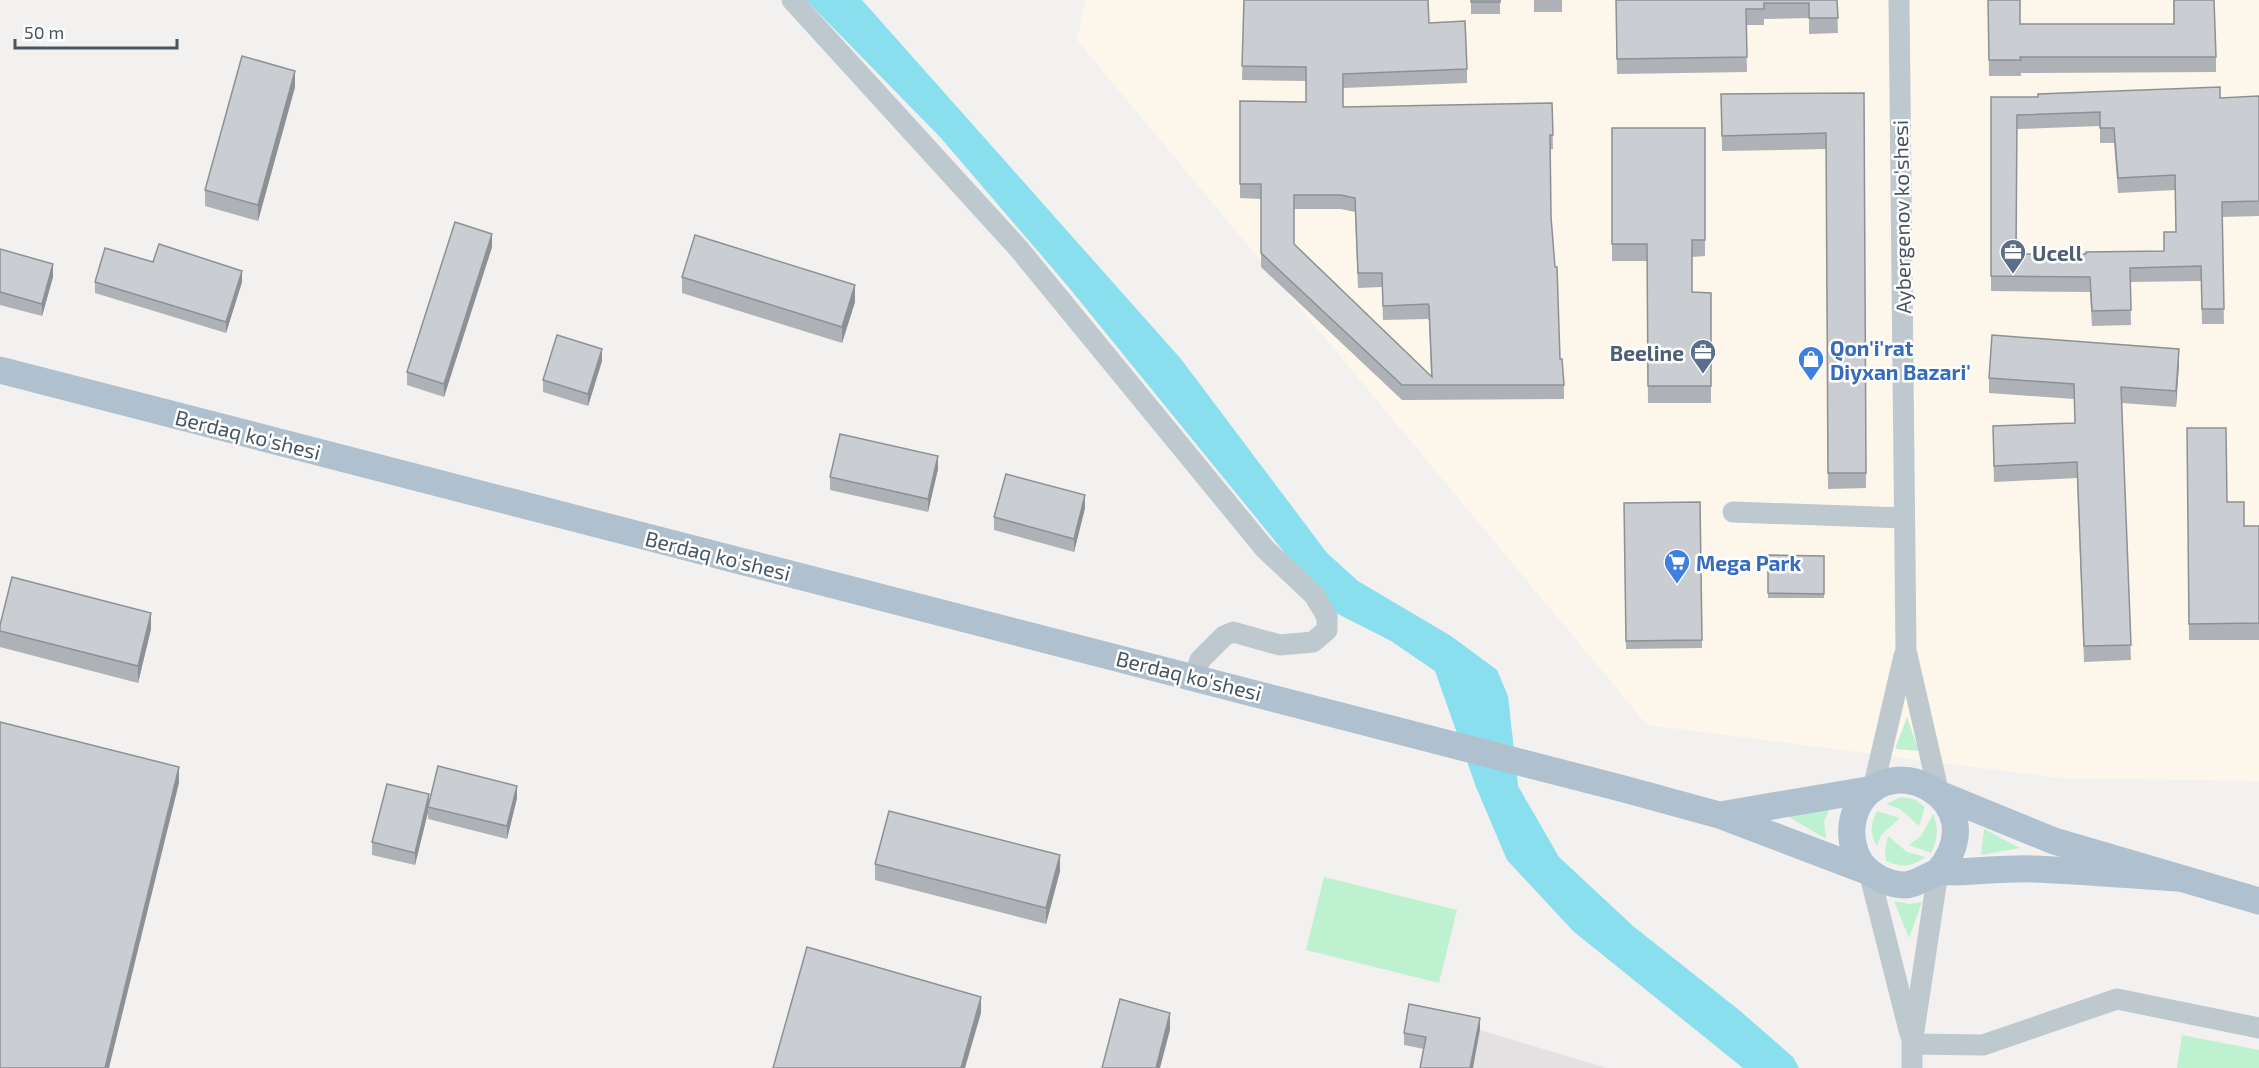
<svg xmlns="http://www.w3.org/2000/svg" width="2259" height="1068" font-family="'Exo 2',sans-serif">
  <rect width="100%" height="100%" fill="#f3f0f0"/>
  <polygon fill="#fdf6ea" points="1086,0 2259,0 2259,781 2059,778 1647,725 1077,40"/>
  <polygon fill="#e4e1e2" points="1480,1030 1607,1068 1473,1068"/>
  <g fill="#bef1cf">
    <polygon points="1907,717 1919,751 1895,749"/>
    <polygon points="1901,797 1914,799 1925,807 1919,826 1900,809 1886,804"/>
    <polygon points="1831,806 1824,821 1826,839 1789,817"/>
    <path d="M1877,811L1900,818L1881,835L1877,846C1869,833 1871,824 1877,811Z"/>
    <path d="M1933,814C1939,829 1938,838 1931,853L1909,845L1921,836Z"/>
    <polygon points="1984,829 2020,848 1981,855"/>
    <path d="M1888,836L1907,852L1926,857C1909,867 1904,868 1886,861L1885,851Z"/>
    <polygon points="1324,877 1457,910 1439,983 1306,950"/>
    <polygon points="1894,901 1909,904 1922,902 1909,938"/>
    <polygon points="2182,1035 2259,1050 2259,1068 2177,1068"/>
  </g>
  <polygon fill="#8adfee" points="806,0 862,0 1181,359 1327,553 1358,581 1451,636 1497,670 1508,696 1518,786 1559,857 1633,926 1739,1010 1793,1057 1799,1068 1743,1068 1573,931 1507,860 1476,787 1435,671 1391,641 1332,611 1066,284 940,137"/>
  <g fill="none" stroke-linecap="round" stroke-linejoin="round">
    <g stroke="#bec8cf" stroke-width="21">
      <polyline points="792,0 1019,249 1265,549 1314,595 1327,617 1327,630 1313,642 1280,645 1233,632 1224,636 1200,660 1194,677"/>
      <polyline points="1899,0 1906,650 1939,794"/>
      <polyline points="1733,512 1904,518"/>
      <polyline points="1873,789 1904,656"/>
      <polyline points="1869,872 1910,1034"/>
      <polyline points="1912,1044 1983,1045 2117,999 2259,1028"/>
      <polyline points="1912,1068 1912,1044 1938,872"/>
    </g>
    <g stroke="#afc1cf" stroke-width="27">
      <polyline points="0,370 1624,789 1719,815 1869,872"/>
      <polyline points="1939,794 2054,841 2259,901"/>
      <polyline points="1720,815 1873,789"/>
      <path d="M1938,872C1998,800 1886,743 1856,810C1850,825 1850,839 1856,854C1863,872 1884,884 1903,885C1916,885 1924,877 1936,873C1942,871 1949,872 1955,872C1982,871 2009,868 2036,869C2083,871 2131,875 2177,878"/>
    </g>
  </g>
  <g fill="#aeb1b5" fill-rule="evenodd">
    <path d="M1244,0L1429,23L1467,69V83L1343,88V107L1552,103L1553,149H1550L1551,217L1560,359L1564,385V399L1402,400L1261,267V199L1240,198V101L1306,102V81L1242,80ZM1294,209H1341L1355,212L1358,288L1382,287L1383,320L1428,319L1429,321L1431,376L1294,244Z"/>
    <rect x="1471" y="0" width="29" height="14"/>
    <rect x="1534" y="0" width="28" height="12"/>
    <polygon points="1616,0 1837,0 1838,33 1809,34 1809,18 1764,19 1764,25 1746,25 1747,72 1617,74"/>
    <polygon points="1988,0 2020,24 2174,24 2173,0 2216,57 2216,72 2021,73 2021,76 1989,76"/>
    <polygon points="295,87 258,221 205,206 205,190"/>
    <polygon points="1864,93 1866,488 1828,489 1826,149 1722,151 1721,94"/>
    <path d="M2259,96V216L2222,217L2224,324H2202L2201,281L2130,282L2131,325L2092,326L2090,292L1991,291V97L2220,98ZM2100,126V143H2114L2118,193L2175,190L2176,232L2164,251L2086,254H2016L2017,129Z"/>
    <polygon points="1612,128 1705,128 1705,256 1692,257 1692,292 1711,293 1711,403 1648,403 1647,261 1612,261"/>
    <polygon points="492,247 444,397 407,385 407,372"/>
    <polygon points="0,249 53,277 42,316 0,305"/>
    <polygon points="153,262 242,282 226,333 95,293 95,282"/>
    <polygon points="682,277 855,302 842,343 682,293"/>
    <polygon points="602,361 588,406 543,392 543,380"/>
    <polygon points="2179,364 2176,407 2122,403 2131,660 2084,662 2077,478 1994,482 1993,442 1993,426 2075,423 2074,399 1989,393 1989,378"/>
    <polygon points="2187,428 2227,502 2244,526 2259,526 2259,640 2189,640"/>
    <polygon points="938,469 928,512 830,490 830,477"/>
    <polygon points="1700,502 1702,648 1626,649 1624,503"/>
    <polygon points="1085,508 1074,552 994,530 994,517"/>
    <polygon points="1768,555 1824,556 1824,598 1768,598"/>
    <polygon points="0,625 151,629 138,683 0,647"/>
    <polygon points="517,798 507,839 428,819 428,812 415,865 372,855 372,842 429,802"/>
    <polygon points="875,864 1060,871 1046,924 875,880"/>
    <polygon points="1480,1030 1424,1049 1404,1045 1404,1033"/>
  </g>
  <g fill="#8d9094">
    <polygon points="295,71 295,87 258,221 258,205"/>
    <polygon points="492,234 492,247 444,397 444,384"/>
    <polygon points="53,264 53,277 42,316 42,304"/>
    <polygon points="242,271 242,282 226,333 226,322"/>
    <polygon points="855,285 855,302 842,343 842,327"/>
    <polygon points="602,349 602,361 588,406 588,394"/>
    <polygon points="2179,349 2179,364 2176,407 2176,391"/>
    <polygon points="938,456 938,469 928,512 928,499"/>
    <polygon points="1085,495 1085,508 1074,552 1074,539"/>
    <polygon points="151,613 151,629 138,683 138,666"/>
    <polygon points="179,767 179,783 109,1068 105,1068"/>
    <polygon points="517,786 517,798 507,839 507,826"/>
    <polygon points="429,794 429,807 428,807 428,812 415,865 415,853"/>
    <polygon points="1060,855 1060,871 1046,924 1046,908"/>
    <polygon points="981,997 981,1013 965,1068 961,1068"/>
    <polygon points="1170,1013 1170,1030 1160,1068 1156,1068"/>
    <polygon points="1480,1018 1480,1030 1473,1068 1470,1068"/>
  </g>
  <g fill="#caced3" stroke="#8d9094" stroke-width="1.5" fill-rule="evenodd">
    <path d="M1244,0H1428L1429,23L1465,21L1467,69L1343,74V107L1552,103L1553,135H1550L1551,217L1555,267H1557L1560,359H1562L1564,385H1402L1261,253V184H1240V101L1306,102V67L1242,66ZM1294,195H1341L1355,198L1358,273H1382L1383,306L1428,304L1429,306L1432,377L1294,244Z"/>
    <rect x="1471" y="0" width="29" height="2"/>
    <polygon points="1616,0 1837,0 1838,18 1809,18 1809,3 1764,3 1764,9 1746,9 1747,57 1617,59"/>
    <polygon points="1988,0 2020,0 2020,24 2174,24 2174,0 2214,0 2216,57 2020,57 2021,60 1989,60"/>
    <polygon points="242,56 295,71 258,205 205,190"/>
    <path d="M2220,87V98L2259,96V201L2222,202L2224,309H2202L2201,266L2130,268L2131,310L2092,311L2090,277L1991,276V97H2038V94ZM2100,112V128H2114L2118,178L2175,175L2176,232H2164V251L2086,252V254H2016L2017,115Z"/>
    <polygon points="1864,93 1866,473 1828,473 1826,133 1722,136 1721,94"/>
    <polygon points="1612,128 1705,128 1705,240 1692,240 1692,292 1711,293 1711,386 1648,386 1647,244 1612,244"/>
    <polygon points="455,222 492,234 444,384 407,372"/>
    <polygon points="695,235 855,285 842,327 682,277"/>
    <polygon points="159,244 242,271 226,322 95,282 105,248 153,262"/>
    <polygon points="0,249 53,264 42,304 0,292"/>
    <polygon points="557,335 602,349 588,394 543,380"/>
    <polygon points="1992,335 2179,349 2176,391 2121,387 2131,645 2084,646 2077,462 1994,466 1993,426 2075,423 2074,384 1989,378"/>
    <polygon points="2187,428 2226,428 2227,502 2244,502 2244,526 2259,526 2259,623 2189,624"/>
    <polygon points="840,434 938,456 928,499 830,477"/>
    <polygon points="1006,474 1085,495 1074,539 994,517"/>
    <polygon points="1700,502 1702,640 1626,641 1624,503"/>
    <polygon points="1768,555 1824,556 1824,594 1768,593"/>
    <polygon points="12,577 151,613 138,666 0,631 0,625"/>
    <polygon points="0,722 179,767 105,1068 0,1068"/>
    <polygon points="438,766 517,786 507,826 428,807"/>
    <polygon points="387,784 429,794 415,853 372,842"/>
    <polygon points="889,811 1060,855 1046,908 875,864"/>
    <polygon points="807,947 981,997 961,1068 773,1068"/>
    <polygon points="1120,999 1170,1013 1156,1068 1102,1068"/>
    <polygon points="1409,1004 1480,1018 1470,1068 1420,1068 1426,1037 1404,1033"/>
  </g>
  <defs>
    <g id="office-pin" transform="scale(1.35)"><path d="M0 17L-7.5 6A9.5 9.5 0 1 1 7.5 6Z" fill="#5c6f8a" stroke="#fff"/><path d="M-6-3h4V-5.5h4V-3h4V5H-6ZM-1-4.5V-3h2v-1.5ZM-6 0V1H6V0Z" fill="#fff"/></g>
    <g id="shop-pin" transform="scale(1.35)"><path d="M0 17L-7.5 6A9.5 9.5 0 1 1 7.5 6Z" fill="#3f7fe0" stroke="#fff"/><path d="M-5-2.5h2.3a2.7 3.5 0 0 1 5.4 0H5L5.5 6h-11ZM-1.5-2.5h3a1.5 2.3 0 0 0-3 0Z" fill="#fff"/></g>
    <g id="supermarket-pin" transform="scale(1.35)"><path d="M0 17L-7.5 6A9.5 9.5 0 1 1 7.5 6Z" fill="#3f7fe0" stroke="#fff"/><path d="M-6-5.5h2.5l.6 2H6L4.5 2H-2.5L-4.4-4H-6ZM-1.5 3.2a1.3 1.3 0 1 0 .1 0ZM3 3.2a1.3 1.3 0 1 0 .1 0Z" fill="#fff"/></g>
  </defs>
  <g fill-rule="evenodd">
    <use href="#office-pin" x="2013" y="252"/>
    <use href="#office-pin" x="1703" y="352"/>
    <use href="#shop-pin" x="1811" y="359"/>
    <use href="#supermarket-pin" x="1677" y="562"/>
  </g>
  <g text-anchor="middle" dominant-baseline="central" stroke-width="5" stroke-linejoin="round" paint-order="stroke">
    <g font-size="21" fill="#48555e" stroke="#fff">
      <text transform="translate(1901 217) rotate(-91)">Aybergenov ko'shesi</text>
      <text transform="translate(248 434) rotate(14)">Berdaq ko'shesi</text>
      <text transform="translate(718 555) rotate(14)">Berdaq ko'shesi</text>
      <text transform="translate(1189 675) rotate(14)">Berdaq ko'shesi</text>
    </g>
    <g font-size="21" font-weight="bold" fill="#4e5e75" stroke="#fff" text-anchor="start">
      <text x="2032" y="252">Ucell</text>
      <text x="1684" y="352" text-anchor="end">Beeline</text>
    </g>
    <g font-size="21" font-weight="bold" fill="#366cbe" stroke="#fff" text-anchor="start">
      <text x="1830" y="347">Qon'i'rat<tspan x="1830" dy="24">Diyxan Bazari'</tspan></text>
      <text x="1696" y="562">Mega Park</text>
    </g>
  </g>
  <path d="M15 39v9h162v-9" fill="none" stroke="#48555e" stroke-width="3"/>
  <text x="24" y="39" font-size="18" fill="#48555e" stroke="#ffffff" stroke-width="4.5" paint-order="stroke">50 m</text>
</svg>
